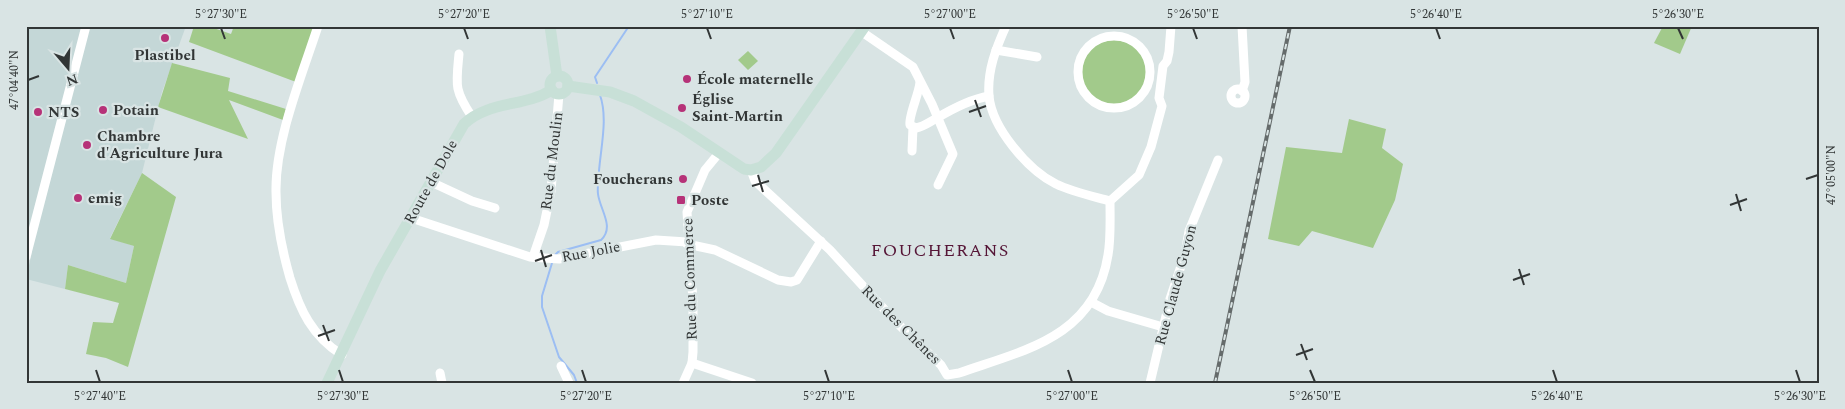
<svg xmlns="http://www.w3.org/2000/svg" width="1845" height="409" font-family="Spectral,serif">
  <rect width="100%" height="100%" fill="#d9e4e4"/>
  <polygon fill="#c4d7d7" points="26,26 186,26 162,92 142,173 110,238 134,246 126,283 68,265 65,289 26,279 32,252 26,249"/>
  <g fill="#a2ca8b">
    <polygon points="194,26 208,26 231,34 234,26 316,26 296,82 189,42"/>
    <polygon points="1663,26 1692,26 1680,54 1654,43"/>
    <circle cx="1114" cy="73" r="33"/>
    <polygon points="748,51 758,61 748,70 738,60"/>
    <polygon points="172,63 230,78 228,91 286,109 283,120 229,100 248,139 158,107"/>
    <polygon points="1349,119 1386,129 1382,148 1403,164 1395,200 1373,248 1312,231 1299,246 1268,239 1286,147 1342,153"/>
    <polygon points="142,173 176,197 128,367 106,358 86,354 93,322 113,323 119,303 65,289 68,265 126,283 134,246 110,239"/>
  </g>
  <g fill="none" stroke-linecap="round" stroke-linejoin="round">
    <g stroke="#9cbef3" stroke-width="2">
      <polyline points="597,83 595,77 629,26"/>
      <path d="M555,255L558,252L601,240C615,227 600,210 598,194C597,186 599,179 599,171C601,146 608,118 600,95"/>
      <polyline points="552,263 542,296 542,307 559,357 574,375 577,383"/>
    </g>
    <g stroke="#fff" stroke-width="9">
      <path d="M318,26C302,75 275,140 276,192C276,221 282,250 290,278C300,310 312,336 342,355"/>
      <path d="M1006,26C996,48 987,71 989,96C992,128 1028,170 1056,184C1073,192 1092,196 1110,201"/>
      <polyline points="862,32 913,67 932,104 953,154 938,185"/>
      <circle cx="1114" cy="72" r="36"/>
      <polyline points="996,50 1037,57"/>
      <path d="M459,54C456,85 454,90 472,117"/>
      <path d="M920,82C919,94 908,117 910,125L916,128C925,126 929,122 937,118C952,109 972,99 989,96"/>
      <circle cx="1238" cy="96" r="7"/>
      <polyline points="1242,91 1245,82 1242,26"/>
      <polyline points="912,151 913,127"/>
      <path d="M751,170L755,181L830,250L896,322L941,365L947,375L959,373C1025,350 1095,337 1108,255C1111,238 1110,219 1110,201L1139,175L1151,147L1162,106L1159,98L1163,66L1167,61L1169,52L1171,26"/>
      <polyline points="431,182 472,201 495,208"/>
      <polyline points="411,218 530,257 559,259 656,240 687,242"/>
      <polyline points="687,244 715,250 778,280 791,282 797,280 821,241"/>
      <polyline points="26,257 86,26"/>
      <polyline points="533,257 544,225 551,191 559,94"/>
      <polyline points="1091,302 1108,311 1163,327"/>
      <polyline points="692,363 752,383"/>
      <polyline points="561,366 569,383"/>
      <polyline points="440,373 442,383"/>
      <polyline points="26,382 26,383"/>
      <polyline points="683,383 692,363 693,352 693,301 687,212 705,170 719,153"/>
      <polyline points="1150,383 1170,299 1185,254 1189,231 1218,160"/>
    </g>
    <g stroke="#c8e0d7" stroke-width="11">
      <polyline points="550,26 557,76"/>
      <circle cx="559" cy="85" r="9"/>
      <polyline points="568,86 610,92 634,101 681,127 744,169 751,170 761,167 776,153 865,26"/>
      <path d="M327,383L380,271L464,124C488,101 524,107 552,90"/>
    </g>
    <g stroke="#656b6b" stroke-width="4">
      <polyline id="rail" points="1215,383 1290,26"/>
    </g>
    <use href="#rail" stroke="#d9e4e4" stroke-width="2" stroke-dasharray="5.5" stroke-linecap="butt"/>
  </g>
  <path fill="none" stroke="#323636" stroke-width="2" d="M221,28L225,39M464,28L468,39M707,28L711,39M950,28L954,39M1193,28L1197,39M1436,28L1440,39M1678,28L1683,39M28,80L39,76M975,100L981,117M969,112L986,106M758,175L763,192M1806,179L1818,175M752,186L769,181M1736,194L1741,211M1730,205L1747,199M541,250L546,267M535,261L552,255M1519,269L1524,285M1513,280L1530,274M323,325L329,341M318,336L335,330M1301,344L1307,360M1296,355L1313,349M96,370L100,382M339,370L343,382M582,370L586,382M825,370L829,382M1068,370L1072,382M1310,370L1315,382M1553,370L1557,382M1796,370L1800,382"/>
  <g fill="#b63278" stroke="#d9e4e4" stroke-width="2">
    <circle cx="165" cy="38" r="5"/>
    <circle cx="687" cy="79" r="5"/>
    <circle cx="682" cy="108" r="5"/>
    <circle cx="103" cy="110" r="5"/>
    <circle cx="38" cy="112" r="5"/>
    <circle cx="87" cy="145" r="5"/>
    <circle cx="683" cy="179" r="5"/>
    <circle cx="78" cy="198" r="5"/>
    <rect x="676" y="195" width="10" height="10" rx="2.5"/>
  </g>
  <g text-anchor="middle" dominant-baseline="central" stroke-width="4.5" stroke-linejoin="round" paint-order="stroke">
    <g font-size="15" font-weight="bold" fill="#323636" stroke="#d9e4e4" text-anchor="start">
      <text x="165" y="55" text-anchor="middle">Plastibel</text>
      <text x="697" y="79">École maternelle</text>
      <text x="692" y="99">Église<tspan x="692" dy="17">Saint-Martin</tspan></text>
      <text x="113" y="110">Potain</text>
      <text x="48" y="112">NTS</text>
      <text x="97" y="136">Chambre<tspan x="97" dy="17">d'Agriculture Jura</tspan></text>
      <text x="673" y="179" text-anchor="end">Foucherans</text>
      <text x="88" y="198">emig</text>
      <text x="691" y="200">Poste</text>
    </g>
    <g font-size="15" fill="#323636" stroke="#d9e4e4">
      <text transform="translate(552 161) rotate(-83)">Rue du Moulin</text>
      <text transform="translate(431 182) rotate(-61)">Route de Dole</text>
      <text transform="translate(591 252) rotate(-11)">Rue Jolie</text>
      <text transform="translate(690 279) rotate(-92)">Rue du Commerce</text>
      <text transform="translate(1176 285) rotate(-75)">Rue Claude Guyon</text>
      <text transform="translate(901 325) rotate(45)">Rue des Chênes</text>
    </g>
    <g font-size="18" letter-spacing="1" fill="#561637" stroke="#d9e4e4">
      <text x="940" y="250">FOUCHERANS</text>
    </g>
  </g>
  <rect width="1845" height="409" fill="none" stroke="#d9e4e4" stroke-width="55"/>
  <g transform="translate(68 68) rotate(161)" stroke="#d9e4e4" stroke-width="4" paint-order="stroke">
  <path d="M0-4L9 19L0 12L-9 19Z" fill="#323636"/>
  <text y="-8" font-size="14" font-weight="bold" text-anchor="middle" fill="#323636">N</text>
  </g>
  <rect x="28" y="28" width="1790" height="354" fill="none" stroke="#323636" stroke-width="2"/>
  <g font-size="12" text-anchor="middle" fill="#323636">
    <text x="221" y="18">5°27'30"E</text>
    <text x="464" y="18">5°27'20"E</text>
    <text x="707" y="18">5°27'10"E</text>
    <text x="950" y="18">5°27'00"E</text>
    <text x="1193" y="18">5°26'50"E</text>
    <text x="1436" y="18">5°26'40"E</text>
    <text x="1678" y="18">5°26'30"E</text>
    <text transform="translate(14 80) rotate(-90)" y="4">47°04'40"N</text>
    <text transform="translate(1831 175) rotate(-90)" y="4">47°05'00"N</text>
    <text x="100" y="400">5°27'40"E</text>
    <text x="343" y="400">5°27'30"E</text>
    <text x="586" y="400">5°27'20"E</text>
    <text x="829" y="400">5°27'10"E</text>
    <text x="1072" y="400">5°27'00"E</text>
    <text x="1315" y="400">5°26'50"E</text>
    <text x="1557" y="400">5°26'40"E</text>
    <text x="1800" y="400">5°26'30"E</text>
  </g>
</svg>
